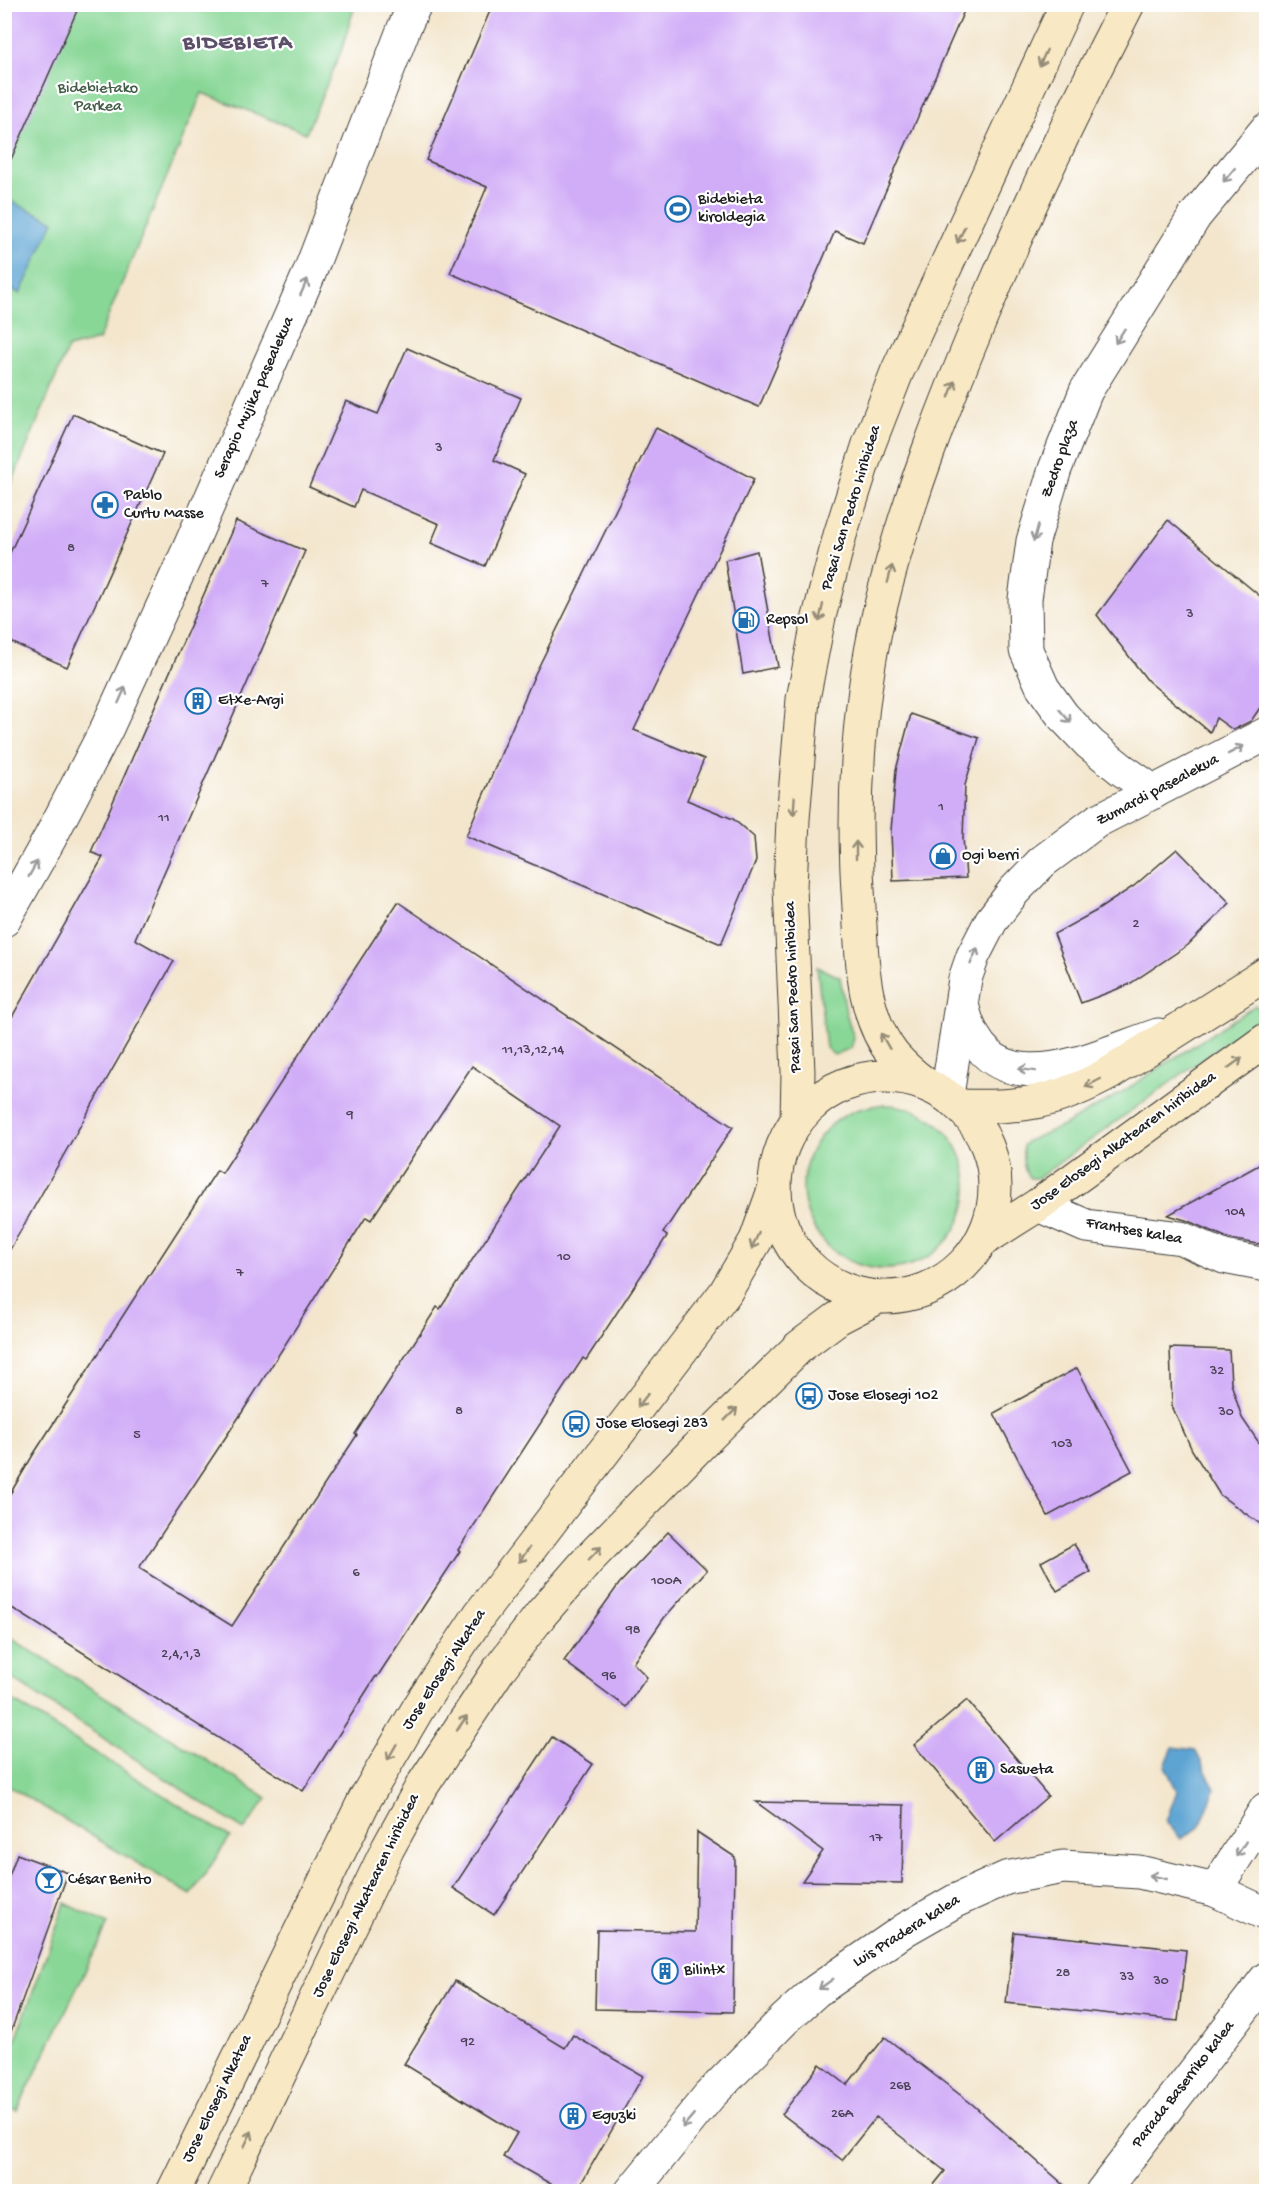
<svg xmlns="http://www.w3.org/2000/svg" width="1271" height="2196" font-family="'Gochi Hand',sans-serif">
  <rect width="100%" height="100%" fill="#fff"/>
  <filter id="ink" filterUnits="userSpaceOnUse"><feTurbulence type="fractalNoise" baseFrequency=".0167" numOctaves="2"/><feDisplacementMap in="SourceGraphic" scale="12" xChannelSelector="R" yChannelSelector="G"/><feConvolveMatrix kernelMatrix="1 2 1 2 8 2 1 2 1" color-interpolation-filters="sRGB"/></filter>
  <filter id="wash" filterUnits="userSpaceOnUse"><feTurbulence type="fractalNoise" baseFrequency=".008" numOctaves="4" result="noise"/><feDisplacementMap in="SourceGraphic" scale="24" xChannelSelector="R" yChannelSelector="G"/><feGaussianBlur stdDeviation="1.35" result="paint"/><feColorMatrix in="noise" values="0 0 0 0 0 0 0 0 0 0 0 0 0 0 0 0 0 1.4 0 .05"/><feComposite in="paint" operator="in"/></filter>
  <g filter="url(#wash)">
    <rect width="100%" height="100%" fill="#f3e6cd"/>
    <g fill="#88d796" stroke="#527a59" stroke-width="1.5">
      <polygon points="5,5 355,5 342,49 306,133 202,93 98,340 68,348 5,499"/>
      <polygon points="817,967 840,977 846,1013 854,1038 851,1048 834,1055 826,1048"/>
      <path d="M1256,1005L1262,1016L1038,1178H1030C1023,1171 1022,1156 1023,1146L1027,1141L1063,1126L1119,1094Z"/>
      <circle cx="885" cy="1187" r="82"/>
      <polygon points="4,1634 267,1798 244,1830 5,1674"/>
      <polygon points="5,1696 230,1837 191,1895 5,1784"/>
      <polygon points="65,1903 108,1924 17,2111 5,2107 5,2069"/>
    </g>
    <g fill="#5da4d3" stroke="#3c6078" stroke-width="1.5">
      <polygon points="10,201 54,221 20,294 5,286 5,213"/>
      <polygon points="1173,1747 1195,1750 1215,1789 1200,1827 1181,1839 1166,1821 1177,1791 1165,1766"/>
    </g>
    <g id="blocks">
      <g fill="#d1adf7" fill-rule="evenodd">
        <polygon points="4,4 80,4 4,175"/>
        <polygon points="493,4 967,4 863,243 835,231 759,407 450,273 487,187 426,160"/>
        <polygon points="407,348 521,398 494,460 525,474 485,566 431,543 439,524 361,490 354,507 309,487 346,401 378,414"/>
        <polygon points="73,414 163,454 67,667 4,639 4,566"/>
        <polygon points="656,428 754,479 634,730 704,759 687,800 733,819 754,837 756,861 721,944 466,836 535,674"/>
        <polygon points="1168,520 1266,601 1266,699 1251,721 1233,730 1216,718 1210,732 1148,681 1097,615"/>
        <polygon points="236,521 305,551 135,939 174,961 4,1260 4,1031 103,857 91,852"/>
        <polygon points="757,551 778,667 743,674 725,560"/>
        <polygon points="911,714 979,738 965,785 963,837 966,878 893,881 891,831 896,770"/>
        <polygon points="1177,849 1230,903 1188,945 1128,985 1081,1003 1054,934 1096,911 1134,886"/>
        <path d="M398,902L733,1127L663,1233L667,1236L586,1360L583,1358L458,1550L460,1551L377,1677L376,1676L303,1791L4,1603V1504L33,1455L217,1170L222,1173ZM472,1066L560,1126L440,1309L437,1307L355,1434L357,1435L232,1626L139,1568L241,1414L366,1217L371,1220Z"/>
        <polygon points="1266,1161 1266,1240 1258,1244 1230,1239 1189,1221 1168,1215"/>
        <polygon points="1170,1348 1229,1350 1231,1383 1242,1418 1266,1453 1266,1528 1220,1495 1192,1450 1172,1406"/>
        <polygon points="1077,1368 1132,1471 1048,1516 994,1413"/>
        <polygon points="668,1532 707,1570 664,1618 633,1663 647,1677 626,1707 564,1661 619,1584"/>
        <polygon points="1074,1544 1091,1572 1057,1591 1041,1562"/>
        <polygon points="967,1700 1048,1796 995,1842 914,1745"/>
        <polygon points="552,1737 593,1764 494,1915 453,1888"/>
        <polygon points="756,1802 904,1805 902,1883 802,1881 823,1851"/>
        <polygon points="697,1832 735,1857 733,2012 595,2009 597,1930 695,1932"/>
        <polygon points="17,1854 68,1873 9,2037 4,2036 4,1890"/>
        <polygon points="1014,1932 1186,1950 1178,2021 1006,2003"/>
        <polygon points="455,1981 565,2048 573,2035 643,2076 576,2192 565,2192 503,2157 517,2133 404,2064"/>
        <polygon points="885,2037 972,2104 1072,2192 928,2192 945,2171 876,2117 842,2160 782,2114 820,2064 847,2085"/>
      </g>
    </g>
  </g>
  <g filter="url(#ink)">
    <use href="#blocks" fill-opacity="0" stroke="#3c3a37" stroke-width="1.5"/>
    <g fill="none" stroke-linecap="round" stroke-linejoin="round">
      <g stroke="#3c3a37" stroke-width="35">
        <g id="street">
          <polyline points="1154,792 1121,769 1090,744 1063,716 1043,688 1026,650 1025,599 1033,541 1055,469 1086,391 1195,216 1266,130"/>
          <polyline points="4,920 50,838 107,728 188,551 309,274 404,28 415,4"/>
          <path d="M962,1004C986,1114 1089,1058 1158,1035"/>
          <polyline points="947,1095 965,979 973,956 991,921 1014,891 1042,862 1097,821 1266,734"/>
          <polyline points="1038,1205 1086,1226 1181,1238 1224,1257 1266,1265"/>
          <polyline points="1215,1890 1266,1809"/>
          <polyline points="631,2192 709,2096 785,2019 816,1991 906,1929 955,1901 1006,1878 1063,1867 1139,1872 1215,1890 1266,1914"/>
          <polyline points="1102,2192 1266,1979"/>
        </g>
      </g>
      <g stroke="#3c3a37" stroke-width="35">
        <g id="secondary">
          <circle cx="885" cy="1187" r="110"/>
          <path d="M924,1083C913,1075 903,1066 894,1056C861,1015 862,957 859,907C852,809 857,709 879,613C905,504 946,400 990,297C1032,198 1078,101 1128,4"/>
          <path d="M960,1106C1021,1108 1056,1103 1110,1073L1266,974"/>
          <polyline points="797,1121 798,1072 790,888 793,819 803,699 819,617 840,535 869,444 897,372 1067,4"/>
          <polyline points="981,1241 1038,1205 1266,1040"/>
          <polyline points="173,2192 365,1799 419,1707 480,1614 725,1293 756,1240 775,1187"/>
          <polyline points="223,2192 388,1848 422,1786 500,1668 542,1613 589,1559 702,1443 799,1347 838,1318 878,1297"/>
        </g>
      </g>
      <use href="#street" stroke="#fff" stroke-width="33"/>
      <use href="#secondary" stroke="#f8e8c3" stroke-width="33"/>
    </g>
    <defs><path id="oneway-shaft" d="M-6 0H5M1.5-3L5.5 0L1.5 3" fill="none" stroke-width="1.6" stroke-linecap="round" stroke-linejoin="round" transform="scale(1.5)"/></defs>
    <g stroke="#958c78">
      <use href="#oneway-shaft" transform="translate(1043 58) rotate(115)"/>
      <use href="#oneway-shaft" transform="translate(961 235) rotate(115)"/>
      <use href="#oneway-shaft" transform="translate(952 389) rotate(-69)"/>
      <use href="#oneway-shaft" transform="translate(890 574) rotate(-75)"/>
      <use href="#oneway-shaft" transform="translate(821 613) rotate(103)"/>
      <use href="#oneway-shaft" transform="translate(794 806) rotate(94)"/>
      <use href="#oneway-shaft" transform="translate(856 850) rotate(-90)"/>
      <use href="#oneway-shaft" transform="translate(885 1041) rotate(-120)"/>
      <use href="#oneway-shaft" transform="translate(1235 1063) rotate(-36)"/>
      <use href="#oneway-shaft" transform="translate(1093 1083) rotate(152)"/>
      <use href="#oneway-shaft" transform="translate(755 1241) rotate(115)"/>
      <use href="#oneway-shaft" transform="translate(643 1400) rotate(128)"/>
      <use href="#oneway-shaft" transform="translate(731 1414) rotate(-45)"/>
      <use href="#oneway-shaft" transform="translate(595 1553) rotate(-46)"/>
      <use href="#oneway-shaft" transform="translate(524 1555) rotate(127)"/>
      <use href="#oneway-shaft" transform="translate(462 1723) rotate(-56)"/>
      <use href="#oneway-shaft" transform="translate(392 1752) rotate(120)"/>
      <use href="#oneway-shaft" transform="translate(248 2139) rotate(-64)"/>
    </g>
    <g stroke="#999">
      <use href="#oneway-shaft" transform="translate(1229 175) rotate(130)"/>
      <use href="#oneway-shaft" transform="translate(304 287) rotate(-66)"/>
      <use href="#oneway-shaft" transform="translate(1120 336) rotate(122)"/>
      <use href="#oneway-shaft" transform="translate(1036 533) rotate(106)"/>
      <use href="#oneway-shaft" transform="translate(122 695) rotate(-66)"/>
      <use href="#oneway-shaft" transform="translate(1065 716) rotate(49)"/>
      <use href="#oneway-shaft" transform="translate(1236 750) rotate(-27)"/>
      <use href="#oneway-shaft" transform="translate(33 869) rotate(-61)"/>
      <use href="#oneway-shaft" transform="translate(974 956) rotate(-67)"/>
      <use href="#oneway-shaft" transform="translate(1027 1070) rotate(-173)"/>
      <use href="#oneway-shaft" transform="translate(1241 1849) rotate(123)"/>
      <use href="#oneway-shaft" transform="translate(1158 1877) rotate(-167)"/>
      <use href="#oneway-shaft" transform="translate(826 1984) rotate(144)"/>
      <use href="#oneway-shaft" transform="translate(688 2121) rotate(130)"/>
    </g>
  </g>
  <defs>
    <g id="stadium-ring" transform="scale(1.35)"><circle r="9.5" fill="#fff" stroke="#1f6fb2" stroke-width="1.5"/><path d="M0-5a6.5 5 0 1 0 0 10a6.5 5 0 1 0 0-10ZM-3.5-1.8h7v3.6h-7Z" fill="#1f6fb2"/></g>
    <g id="pharmacy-ring" transform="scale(1.35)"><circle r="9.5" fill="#fff" stroke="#1f6fb2" stroke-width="1.5"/><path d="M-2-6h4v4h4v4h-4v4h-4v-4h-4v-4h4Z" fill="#1f6fb2"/></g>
    <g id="fuel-ring" transform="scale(1.35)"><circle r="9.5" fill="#fff" stroke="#1f6fb2" stroke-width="1.5"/><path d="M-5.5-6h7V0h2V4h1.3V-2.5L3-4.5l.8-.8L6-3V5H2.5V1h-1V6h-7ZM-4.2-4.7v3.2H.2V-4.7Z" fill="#1f6fb2"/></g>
    <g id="building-ring" transform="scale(1.35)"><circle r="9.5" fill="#fff" stroke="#1f6fb2" stroke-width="1.5"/><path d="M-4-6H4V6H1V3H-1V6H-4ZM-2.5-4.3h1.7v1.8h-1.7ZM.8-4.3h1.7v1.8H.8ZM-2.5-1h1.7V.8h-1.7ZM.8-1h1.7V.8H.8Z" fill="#1f6fb2"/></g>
    <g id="shop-ring" transform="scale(1.35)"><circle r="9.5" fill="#fff" stroke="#1f6fb2" stroke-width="1.5"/><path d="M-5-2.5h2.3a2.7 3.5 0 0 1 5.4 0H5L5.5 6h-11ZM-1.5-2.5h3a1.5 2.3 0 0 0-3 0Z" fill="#1f6fb2"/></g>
    <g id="bus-ring" transform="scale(1.35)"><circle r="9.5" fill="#fff" stroke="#1f6fb2" stroke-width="1.5"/><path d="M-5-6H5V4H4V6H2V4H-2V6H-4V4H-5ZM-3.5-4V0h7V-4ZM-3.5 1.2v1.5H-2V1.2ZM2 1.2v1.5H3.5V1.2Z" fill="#1f6fb2"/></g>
    <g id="bar-ring" transform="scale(1.35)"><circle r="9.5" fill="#fff" stroke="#1f6fb2" stroke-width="1.5"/><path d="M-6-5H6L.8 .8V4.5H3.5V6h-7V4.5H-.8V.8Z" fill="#1f6fb2"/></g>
  </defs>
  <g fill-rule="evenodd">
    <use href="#stadium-ring" x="678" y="209"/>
    <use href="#pharmacy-ring" x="105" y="505"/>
    <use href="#fuel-ring" x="746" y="620"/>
    <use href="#building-ring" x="198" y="701"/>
    <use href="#shop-ring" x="943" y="856"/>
    <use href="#bus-ring" x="809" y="1396"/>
    <use href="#bus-ring" x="576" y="1424"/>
    <use href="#building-ring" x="981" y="1770"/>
    <use href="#bar-ring" x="49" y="1880"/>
    <use href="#building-ring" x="665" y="1971"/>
    <use href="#building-ring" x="573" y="2116"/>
  </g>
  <g text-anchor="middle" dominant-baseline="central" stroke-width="4.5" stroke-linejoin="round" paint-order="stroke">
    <g font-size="14" fill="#494053">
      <text x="439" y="448">3</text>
      <text x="71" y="548">8</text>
      <text x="265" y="584">7</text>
      <text x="1190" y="614">3</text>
      <text x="941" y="807">1</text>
      <text x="164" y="818">11</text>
      <text x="1136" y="924">2</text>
      <text x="533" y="1050">11,13,12,14</text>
      <text x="350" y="1115">9</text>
      <text x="1235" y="1212">104</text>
      <text x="564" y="1257">10</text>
      <text x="240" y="1273">7</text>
      <text x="1217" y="1371">32</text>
      <text x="459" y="1411">8</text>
      <text x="1226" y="1412">30</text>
      <text x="137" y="1435">5</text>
      <text x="1062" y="1444">103</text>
      <text x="356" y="1573">6</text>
      <text x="666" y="1581">100A</text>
      <text x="633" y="1630">98</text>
      <text x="181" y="1654">2,4,1,3</text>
      <text x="609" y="1676">96</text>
      <text x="876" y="1838">17</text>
      <text x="1063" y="1973">28</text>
      <text x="1127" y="1977">33</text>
      <text x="1161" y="1981">30</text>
      <text x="468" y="2042">92</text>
      <text x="900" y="2086">26B</text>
      <text x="842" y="2114">26A</text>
    </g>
    <g font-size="16" fill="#425d47" stroke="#fff">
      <text x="98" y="89">Bidebietako<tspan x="98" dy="18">Parkea</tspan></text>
    </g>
    <g font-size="16" fill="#1c1c1c" stroke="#fff" text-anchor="start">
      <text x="698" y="200">Bidebieta<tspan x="698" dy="18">kiroldegia</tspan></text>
      <text x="124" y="496">Pablo<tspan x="124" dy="18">Curtu Masse</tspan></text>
      <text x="766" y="620">Repsol</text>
      <text x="218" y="701">Etxe-Argi</text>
      <text x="962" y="856">Ogi berri</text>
      <text x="828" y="1396">Jose Elosegi 102</text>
      <text x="596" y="1424">Jose Elosegi 283</text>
      <text x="1000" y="1770">Sasueta</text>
      <text x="68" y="1880">César Benito</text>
      <text x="684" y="1971">Bilintx</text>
      <text x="592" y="2116">Eguzki</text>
    </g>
    <g font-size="16" fill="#1c1c1c" stroke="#fff">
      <text transform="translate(255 398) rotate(-66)">Serapio Mujika pasealekua</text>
      <text transform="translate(1061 459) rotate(-70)">Zedro plaza</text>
      <text transform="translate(852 508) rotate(-73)">Pasai San Pedro hiribidea</text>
      <text transform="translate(1158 791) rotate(-28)">Zumardi pasealekua</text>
      <text transform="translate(794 987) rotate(-92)">Pasai San Pedro hiribidea</text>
      <text transform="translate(1124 1142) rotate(-36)">Jose Elosegi Alkatearen hiribidea</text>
      <text transform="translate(1134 1232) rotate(10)">Frantses kalea</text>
      <text transform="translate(445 1670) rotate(-57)">Jose Elosegi Alkatea</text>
      <text transform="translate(367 1896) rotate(-64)">Jose Elosegi Alkatearen hiribidea</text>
      <text transform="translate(907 1932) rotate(-32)">Luis Pradera kalea</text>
      <text transform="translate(1184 2085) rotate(-52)">Parada Baserriko kalea</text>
      <text transform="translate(218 2099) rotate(-64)">Jose Elosegi Alkatea</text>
    </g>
    <g font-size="22" font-weight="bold" letter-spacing="1.5" fill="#5b4f69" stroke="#fff">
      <text x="238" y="44">BIDEBIETA</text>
    </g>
  </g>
  <rect width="1271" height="2196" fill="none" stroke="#fff" stroke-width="24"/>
</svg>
